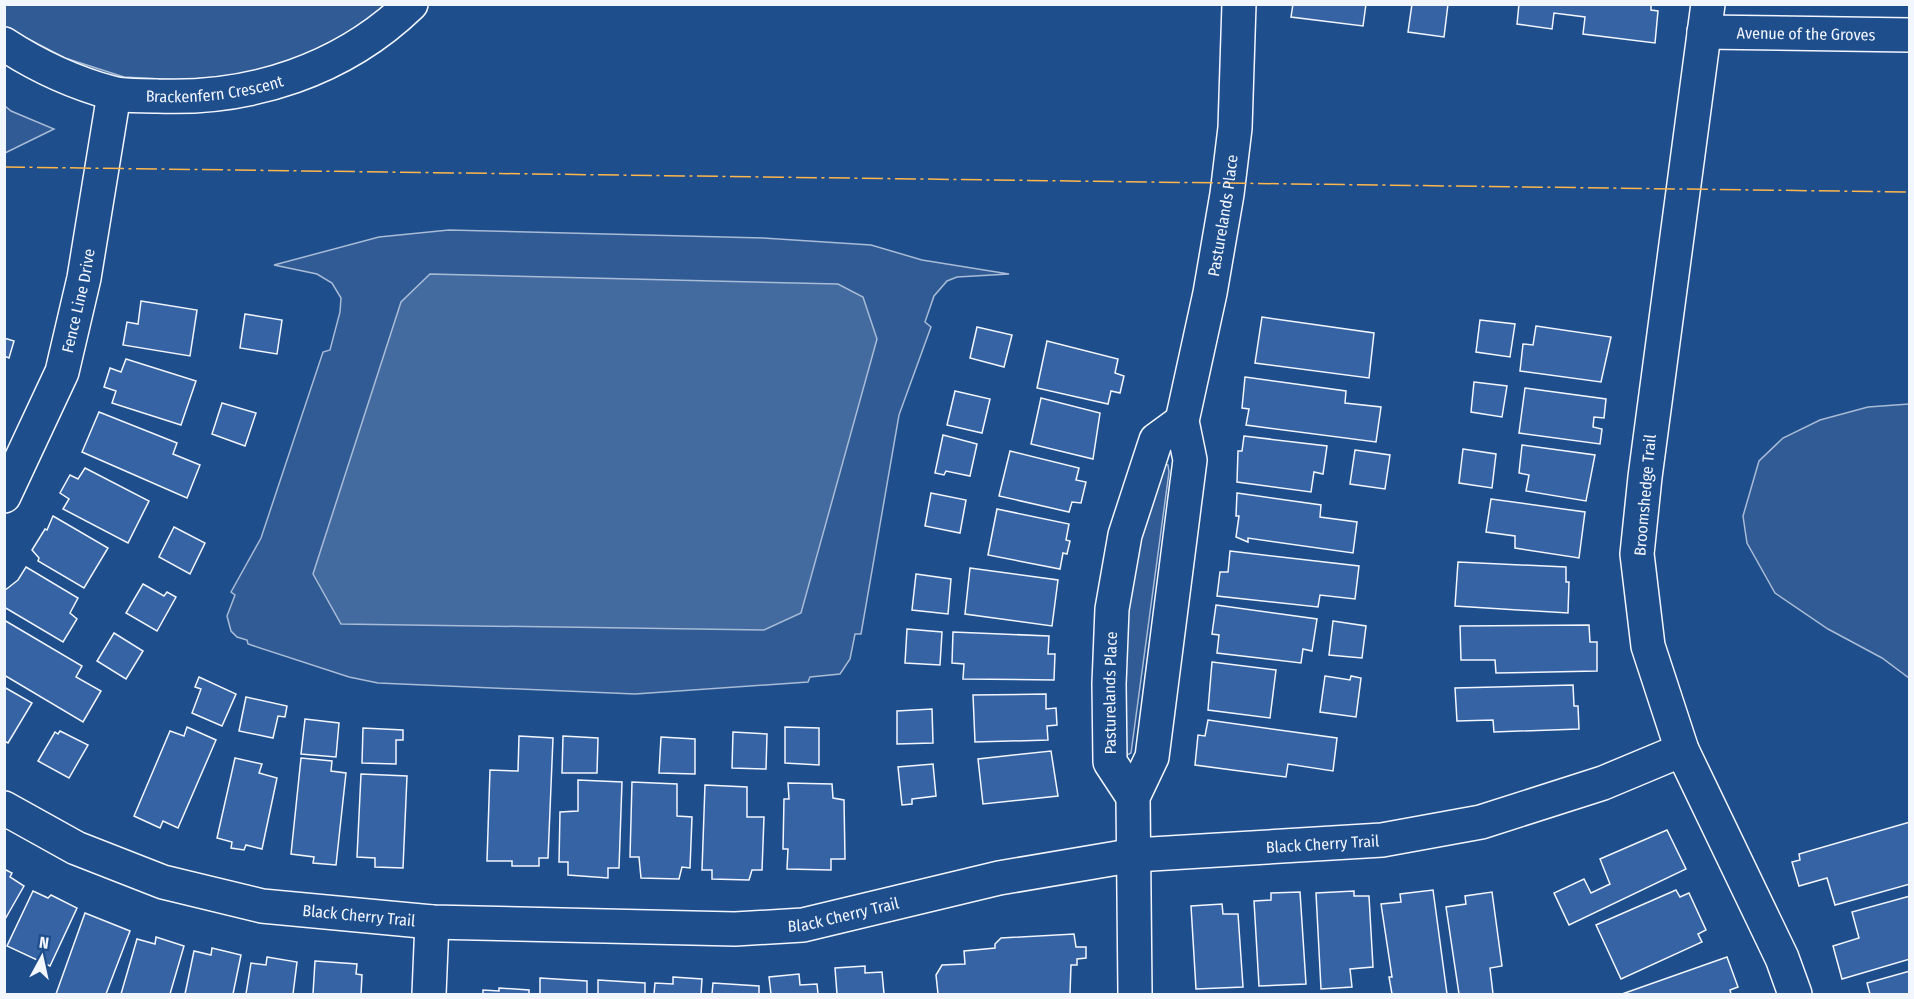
<svg xmlns="http://www.w3.org/2000/svg" width="1914" height="999" font-family="'Fira Sans Condensed',sans-serif">
  <rect width="100%" height="100%" fill="#1f4e8c"/>
  <g fill="#305b95" stroke="#a8bbd7" stroke-width="1.5">
    <polygon points="4,5 388,5 340,38 293,60 239,75 181,80 124,77 65,58 5,27"/>
    <polygon points="5,106 11,111 54,129 5,153"/>
    <polygon points="449,230 763,238 871,245 922,260 1009,274 957,277 947,281 934,296 925,322 931,327 899,415 861,634 855,634 850,659 840,674 810,677 808,682 635,694 378,683 349,677 248,644 247,640 237,637 231,631 227,616 235,595 231,592 261,538 323,352 330,350 340,312 341,298 332,283 317,274 274,265 379,237"/>
    <polygon points="1909,404 1910,404 1909,678 1882,658 1828,629 1775,593 1747,543 1743,516 1759,461 1783,438 1820,420 1868,407"/>
    <polygon points="1162,463 1168,465 1169,472 1131,753 1125,756 1118,702 1130,573"/>
  </g>
  <polygon fill="#446ba0" stroke="#a8bbd7" stroke-width="1.5" points="430,274 838,284 863,297 877,339 801,613 764,630 341,624 313,574 401,302"/>
  <g fill="#3563a3" stroke="#f2f6ff" stroke-width="1.5">
    <polygon points="1293,4 1366,4 1363,26 1291,17"/>
    <polygon points="1412,4 1448,4 1444,37 1408,32"/>
    <polygon points="1519,4 1651,4 1651,10 1658,11 1655,43 1583,34 1585,17 1554,13 1552,29 1517,24"/>
    <polygon points="141,301 197,310 190,356 123,345 127,322 138,324"/>
    <polygon points="245,314 282,320 277,354 240,348"/>
    <polygon points="1262,317 1374,333 1369,378 1255,363"/>
    <polygon points="1480,320 1515,324 1510,357 1476,352"/>
    <polygon points="1536,326 1611,337 1601,382 1520,371 1523,344 1533,345"/>
    <polygon points="977,327 1012,335 1004,367 970,358"/>
    <polygon points="4,338 14,341 9,358 4,356"/>
    <polygon points="1047,341 1118,359 1115,373 1124,376 1120,393 1111,391 1108,404 1037,388"/>
    <polygon points="126,359 196,381 181,425 112,403 116,391 104,387 110,368 121,372"/>
    <polygon points="1245,377 1346,391 1345,403 1381,407 1376,442 1246,425 1249,409 1242,408"/>
    <polygon points="1474,382 1507,386 1502,417 1471,412"/>
    <polygon points="1525,388 1606,399 1604,418 1594,417 1593,427 1602,429 1600,444 1519,433"/>
    <polygon points="955,391 990,399 982,433 947,425"/>
    <polygon points="1041,398 1100,413 1093,459 1031,444"/>
    <polygon points="222,403 256,413 245,446 212,434"/>
    <polygon points="99,412 177,443 173,454 200,465 187,498 82,452"/>
    <polygon points="943,435 977,444 970,476 946,471 944,475 935,473"/>
    <polygon points="1244,436 1327,446 1323,474 1314,472 1311,492 1237,482 1238,451 1242,451"/>
    <polygon points="1522,445 1595,455 1586,501 1526,491 1529,475 1519,473"/>
    <polygon points="1463,449 1496,454 1492,488 1459,483"/>
    <polygon points="1355,450 1390,455 1385,489 1350,484"/>
    <polygon points="1010,451 1079,468 1076,480 1086,482 1081,503 1072,502 1069,512 999,496"/>
    <polygon points="85,468 149,501 128,543 63,509 69,499 60,493 70,475 78,479"/>
    <polygon points="931,493 966,500 960,533 925,526"/>
    <polygon points="1237,493 1321,505 1320,517 1357,522 1353,553 1248,538 1248,542 1236,537 1239,516 1236,516"/>
    <polygon points="1491,499 1585,512 1579,558 1515,548 1515,536 1486,532"/>
    <polygon points="997,509 1069,524 1066,540 1070,541 1067,554 1063,553 1060,569 988,555"/>
    <polygon points="53,516 108,548 84,588 38,561 39,558 32,550 45,529 47,530"/>
    <polygon points="174,527 205,543 190,574 159,557"/>
    <polygon points="1230,551 1359,566 1355,599 1320,595 1318,607 1217,596 1220,572 1228,572"/>
    <polygon points="1458,562 1566,567 1566,582 1569,582 1568,613 1455,606"/>
    <polygon points="26,567 78,598 70,613 77,619 63,642 4,607 4,591 18,580"/>
    <polygon points="970,568 1058,580 1052,626 965,614"/>
    <polygon points="916,574 951,579 948,614 912,610"/>
    <polygon points="143,584 164,596 167,592 176,597 157,631 126,613"/>
    <polygon points="1216,605 1317,619 1312,651 1303,649 1301,663 1217,653 1219,635 1212,634"/>
    <polygon points="4,620 82,666 76,677 101,691 83,722 4,675"/>
    <polygon points="1333,621 1366,626 1362,658 1329,655"/>
    <polygon points="1589,625 1590,642 1597,642 1597,671 1496,673 1495,660 1461,660 1460,626"/>
    <polygon points="907,629 942,632 940,665 905,663"/>
    <polygon points="953,632 1049,636 1048,654 1055,654 1054,680 963,679 964,664 952,663"/>
    <polygon points="114,633 143,651 126,679 97,661"/>
    <polygon points="1212,662 1276,670 1270,718 1208,710"/>
    <polygon points="1325,676 1350,680 1351,676 1361,678 1356,717 1320,712"/>
    <polygon points="199,677 236,694 222,726 192,713 201,689 195,687"/>
    <polygon points="1573,685 1574,706 1578,706 1579,729 1494,732 1493,720 1457,721 1455,688"/>
    <polygon points="4,687 32,703 8,743 4,741"/>
    <polygon points="1046,694 1046,709 1056,708 1057,725 1047,726 1048,740 975,742 973,695"/>
    <polygon points="246,697 287,706 285,717 278,716 273,738 239,731"/>
    <polygon points="932,709 933,743 897,744 897,711"/>
    <polygon points="305,719 339,723 336,757 301,754"/>
    <polygon points="1208,720 1337,738 1333,771 1288,764 1286,777 1195,765 1198,735 1205,736"/>
    <polygon points="187,727 216,740 178,828 163,821 160,828 134,816 170,731 184,736"/>
    <polygon points="785,727 819,728 819,765 785,763"/>
    <polygon points="363,728 403,730 403,740 396,740 396,764 362,763"/>
    <polygon points="60,731 88,745 69,778 38,761 55,732 58,734"/>
    <polygon points="733,732 767,734 766,769 732,768"/>
    <polygon points="519,736 553,738 548,858 539,858 539,866 512,866 512,861 487,861 490,770 518,771"/>
    <polygon points="563,736 598,738 597,773 562,773"/>
    <polygon points="661,737 695,739 695,774 659,773"/>
    <polygon points="1051,751 1058,796 983,804 978,759"/>
    <polygon points="235,758 262,764 259,773 277,778 262,849 246,845 244,850 231,848 232,842 217,838"/>
    <polygon points="301,758 332,761 331,771 346,773 336,865 313,863 314,857 291,854"/>
    <polygon points="933,764 936,796 912,799 912,804 902,805 898,767"/>
    <polygon points="361,774 407,776 403,868 375,867 375,858 357,857"/>
    <polygon points="578,780 622,782 619,868 608,868 608,878 568,875 568,862 559,862 560,812 578,811"/>
    <polygon points="632,782 677,784 677,816 692,817 690,868 682,867 679,879 641,878 639,857 630,857"/>
    <polygon points="788,783 832,784 833,798 844,800 845,859 831,859 831,870 787,869 788,849 783,849 784,799 789,799"/>
    <polygon points="705,785 747,787 747,817 764,817 762,870 752,870 749,880 712,879 712,870 702,870"/>
    <polygon points="1910,822 1910,884 1835,905 1827,878 1799,886 1792,862 1800,860 1799,854"/>
    <polygon points="1667,830 1686,869 1569,925 1554,893 1584,879 1591,893 1610,884 1600,859"/>
    <polygon points="4,869 12,873 10,877 24,886 4,921"/>
    <polygon points="1433,890 1447,994 1392,994 1389,977 1392,977 1381,904 1401,902 1400,894"/>
    <polygon points="1676,890 1680,897 1689,893 1706,930 1698,934 1702,942 1621,979 1596,925"/>
    <polygon points="33,891 48,898 51,895 77,908 50,966 7,946"/>
    <polygon points="1354,891 1354,896 1369,896 1373,967 1350,969 1352,987 1321,989 1316,893"/>
    <polygon points="1300,892 1306,984 1259,986 1254,901 1271,900 1271,893"/>
    <polygon points="1492,892 1502,966 1490,968 1493,994 1459,994 1446,907 1466,904 1465,896"/>
    <polygon points="1910,896 1910,959 1842,979 1833,946 1859,938 1852,912"/>
    <polygon points="1222,904 1223,914 1238,914 1243,987 1196,989 1191,906"/>
    <polygon points="85,913 130,931 106,994 56,994"/>
    <polygon points="1074,934 1076,947 1086,947 1086,958 1077,959 1077,965 1071,965 1070,994 938,994 936,975 942,965 965,964 964,951 995,948 995,944 1001,938"/>
    <polygon points="156,937 184,946 170,994 121,994 137,939 155,944"/>
    <polygon points="212,948 241,955 233,994 185,994 194,951 211,955"/>
    <polygon points="267,957 297,962 293,994 246,994 251,963 266,965"/>
    <polygon points="1727,957 1738,987 1730,990 1731,994 1622,994"/>
    <polygon points="315,961 357,964 356,974 362,975 361,994 313,994"/>
    <polygon points="865,966 865,973 882,972 884,994 837,994 835,968"/>
    <polygon points="1910,971 1910,994 1870,994 1867,983"/>
    <polygon points="799,974 800,985 817,984 818,994 771,994 769,977"/>
    <polygon points="673,977 702,979 701,994 654,994 655,983 673,984"/>
    <polygon points="540,978 587,981 587,994 540,994"/>
    <polygon points="598,980 645,983 645,994 598,994"/>
    <polygon points="713,983 759,986 759,994 712,994"/>
    <polygon points="499,988 529,990 529,994 483,994 483,990 499,991"/>
  </g>
  <g fill="none" stroke-linecap="round" stroke-linejoin="round">
    <g stroke="#f2f6ff" stroke-width="36">
      <g id="minor">
        <polyline points="1708,4 1645,477 1637,554 1648,646 1682,750 1782,958 1795,994"/>
        <path id="s1" d="M1704,32L1910,35"/>
        <path id="s2" d="M4,44C36,65 75,83 112,93C126,97 143,95 157,96C251,100 343,70 411,4"/>
        <path id="s3" d="M4,496L62,372L84,278L114,94"/>
        <path id="s4" d="M1133,797L1110,762L1109,684L1112,609L1125,535L1156,440L1182,421"/>
        <path id="s5" d="M4,808L76,848L163,882L262,906L432,922L735,929L803,925L999,878L1135,855L1382,840L1481,822L1603,783L1682,750"/>
        <polyline points="429,994 432,922"/>
        <path id="s6" d="M1135,994L1133,797L1152,757L1190,460L1182,421L1210,293L1227,194L1235,128L1239,4"/>
      </g>
    </g>
    <use href="#minor" stroke="#1f4e8c" stroke-width="33"/>
    <polyline stroke="#ffb74d" stroke-width="1.5" stroke-dasharray="21 4.5 3 4.5" stroke-linecap="butt" points="4,167 1910,192"/>
  </g>
  <g text-anchor="middle" dominant-baseline="central" stroke-width="4.5" stroke-linejoin="round" paint-order="stroke">
    <g font-size="16" fill="#f2f6ff" stroke="#1f4e8c">
      <text stroke="none"><textPath href="#s1" startOffset="102">Avenue of the Groves</textPath></text>
      <text stroke="none"><textPath href="#s2" startOffset="222">Brackenfern Crescent</textPath></text>
      <text stroke="none"><textPath href="#s6" startOffset="790">Pasturelands Place</textPath></text>
      <text stroke="none"><textPath href="#s3" startOffset="210">Fence Line Drive</textPath></text>
      <text transform="translate(1645 495) rotate(-85)">Broomshedge Trail</text>
      <text stroke="none"><textPath href="#s4" startOffset="111">Pasturelands Place</textPath></text>
      <text stroke="none"><textPath href="#s5" startOffset="1347">Black Cherry Trail</textPath></text>
      <text stroke="none"><textPath href="#s5" startOffset="861">Black Cherry Trail</textPath></text>
      <text stroke="none"><textPath href="#s5" startOffset="375">Black Cherry Trail</textPath></text>
    </g>
  </g>
  <rect width="1914" height="999" fill="none" stroke="#f2f6ff" stroke-width="12"/>
  <g transform="translate(42 957) rotate(8)" stroke="#1f4e8c" stroke-width="4.5" paint-order="stroke">
  <path d="M0-4.5L10 22L0 15L-10 22Z" fill="#f2f6ff"/>
  <text y="-9" font-size="16" font-weight="bold" text-anchor="middle" fill="#f2f6ff">N</text>
  </g>
</svg>
